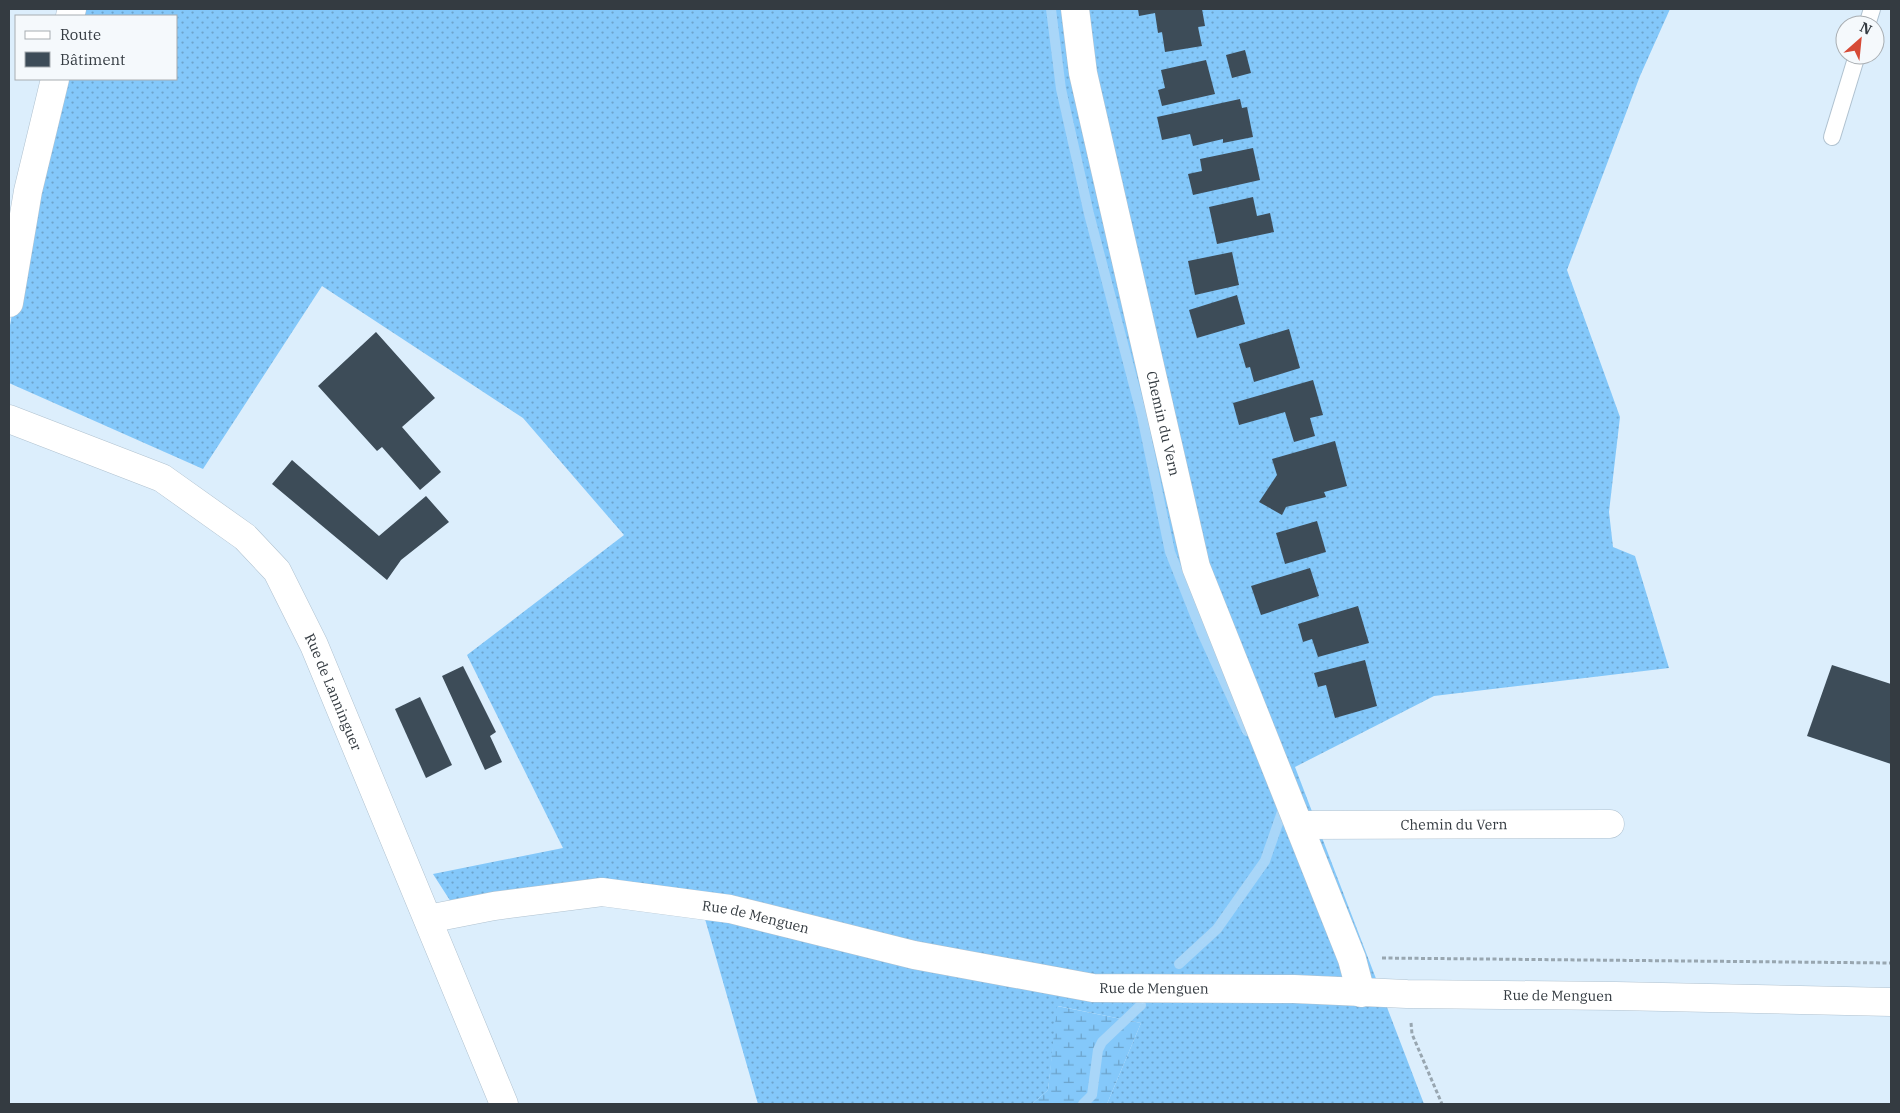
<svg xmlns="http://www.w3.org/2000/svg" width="1900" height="1113" font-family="'IBM Plex Serif',serif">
  <defs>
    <pattern id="grass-dots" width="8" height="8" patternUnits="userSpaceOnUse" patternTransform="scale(1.25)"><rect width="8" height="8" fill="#84c8fa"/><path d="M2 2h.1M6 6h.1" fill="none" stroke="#6da4cc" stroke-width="1.8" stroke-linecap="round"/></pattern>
    <pattern id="wetland-marsh" width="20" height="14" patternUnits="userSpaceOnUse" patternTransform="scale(1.25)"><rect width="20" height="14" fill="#84c8fa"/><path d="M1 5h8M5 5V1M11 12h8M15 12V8" fill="none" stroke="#6da4cc"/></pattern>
  </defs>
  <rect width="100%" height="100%" fill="#dceefc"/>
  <polygon fill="url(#grass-dots)" points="66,9 1670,9 1640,76 1567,270 1620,417 1609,512 1613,547 1635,556 1669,668 1434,696 1295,767 1424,1104 1107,1104 1141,1023 1058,1006 1048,1090 1032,1104 758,1104 705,919 635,902 460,916 433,874 563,848 467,655 624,535 523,418 322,286 203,469 9,383 9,331 54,79 176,79 176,16 65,16"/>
  <polygon fill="url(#wetland-marsh)" points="1057,1006 1141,1023 1107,1104 1032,1104 1048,1090"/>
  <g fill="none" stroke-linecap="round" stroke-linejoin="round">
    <g stroke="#a9d6f8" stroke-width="10">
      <polyline points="1051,9 1061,89 1089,214 1142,416 1170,552 1202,633 1247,731"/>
      <polyline points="1179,964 1217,929 1265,861 1283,809 1282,805"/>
      <polyline points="1083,1104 1092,1095 1098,1050 1102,1042 1141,1005"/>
    </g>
  </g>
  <g fill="#3d4c58">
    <polygon points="1138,9 1202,9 1205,26 1198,27 1202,46 1165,52 1162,32 1158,33 1155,13 1139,16"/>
    <polygon points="1245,50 1251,73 1232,78 1226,55"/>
    <polygon points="1206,60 1215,94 1162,106 1158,90 1165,88 1161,70"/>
    <polygon points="1240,99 1242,108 1247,107 1253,137 1223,143 1223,139 1193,146 1190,134 1162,140 1157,117"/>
    <polygon points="1253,148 1260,180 1193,195 1188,174 1202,171 1200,159"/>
    <polygon points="1253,197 1257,216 1270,213 1274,232 1217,244 1209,207"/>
    <polygon points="1232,252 1239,285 1195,295 1188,261"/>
    <polygon points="1237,295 1245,324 1197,338 1189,310"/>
    <polygon points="1289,329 1300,368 1254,382 1250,367 1246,368 1239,344"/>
    <polygon points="376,332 435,398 402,427 441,472 420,490 382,447 377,451 318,386"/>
    <polygon points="1313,380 1323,415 1310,418 1315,436 1294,442 1285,412 1239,425 1233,403"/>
    <polygon points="1335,441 1347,486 1324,492 1326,497 1286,507 1282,515 1259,502 1277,475 1272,459"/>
    <polygon points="292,460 379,536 426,496 449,522 401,560 387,580 272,484"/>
    <polygon points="1317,521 1326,552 1285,564 1276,533"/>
    <polygon points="1310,568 1319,596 1261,615 1251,586"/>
    <polygon points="1358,606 1369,643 1318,657 1312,639 1303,642 1298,624"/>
    <polygon points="1365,660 1377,706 1335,718 1326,685 1318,687 1314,673"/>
    <polygon points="1832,665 1891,684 1891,764 1807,736"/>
    <polygon points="463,666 496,732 490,736 502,762 485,770 442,676"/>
    <polygon points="420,697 452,765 426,778 395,709"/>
  </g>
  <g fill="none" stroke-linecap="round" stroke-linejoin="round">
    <g stroke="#b0c2d0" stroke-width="18">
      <g id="service">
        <polyline points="1867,25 1872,9"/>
        <polyline points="1832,137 1857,55"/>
      </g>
    </g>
    <g stroke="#b0c2d0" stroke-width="29">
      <g id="minor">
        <path id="s1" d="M1075,9L1083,73L1196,567L1352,959L1361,993"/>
        <polyline points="70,16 72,9"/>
        <polyline points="9,303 28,191 55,79"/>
        <path id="s2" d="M9,419L162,478L245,537L277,571L314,645L504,1104"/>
        <path id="s3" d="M1299,825L1610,824"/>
        <path id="s4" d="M428,919L494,906L602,892L730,909L914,955L1093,988L1294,989L1407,994L1616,996L1891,1002"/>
      </g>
    </g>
    <g stroke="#98a6b0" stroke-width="3" stroke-dasharray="4 2.5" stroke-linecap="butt">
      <polyline points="1382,958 1891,963"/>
      <polyline points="1411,1023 1412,1034 1442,1104"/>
    </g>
    <use href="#service" stroke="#fff" stroke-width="16"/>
    <use href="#minor" stroke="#fff" stroke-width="28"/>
  </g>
  <g text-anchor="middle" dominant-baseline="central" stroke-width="5" stroke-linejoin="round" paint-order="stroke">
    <g font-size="14" fill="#343b41" stroke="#f5f9fc">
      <text stroke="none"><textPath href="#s1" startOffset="424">Chemin du Vern</textPath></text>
      <text stroke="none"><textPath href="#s2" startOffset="446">Rue de Lanninguer</textPath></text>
      <text stroke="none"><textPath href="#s3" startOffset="155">Chemin du Vern</textPath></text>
      <text stroke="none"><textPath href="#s4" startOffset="332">Rue de Menguen</textPath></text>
      <text stroke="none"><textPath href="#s4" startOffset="738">Rue de Menguen</textPath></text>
      <text stroke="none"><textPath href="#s4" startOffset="1142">Rue de Menguen</textPath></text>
    </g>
  </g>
  <rect width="1900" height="1113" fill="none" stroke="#343b41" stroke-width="20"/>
  <rect x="15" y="15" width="162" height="65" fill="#f5f9fc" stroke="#a8adb1"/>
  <rect x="25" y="31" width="25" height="8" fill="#ffffff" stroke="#a8adb1"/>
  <text x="60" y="40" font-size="15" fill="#343b41">Route</text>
  <rect x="25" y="52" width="25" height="15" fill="#3d4c58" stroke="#a8adb1"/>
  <text x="60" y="65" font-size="15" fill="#343b41">Bâtiment</text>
  <g transform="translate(1860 40) rotate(27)"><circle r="24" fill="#f5f9fc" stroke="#a8adb1"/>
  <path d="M0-4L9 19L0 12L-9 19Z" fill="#d64a36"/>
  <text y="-8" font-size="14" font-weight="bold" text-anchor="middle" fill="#343b41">N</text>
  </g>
</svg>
